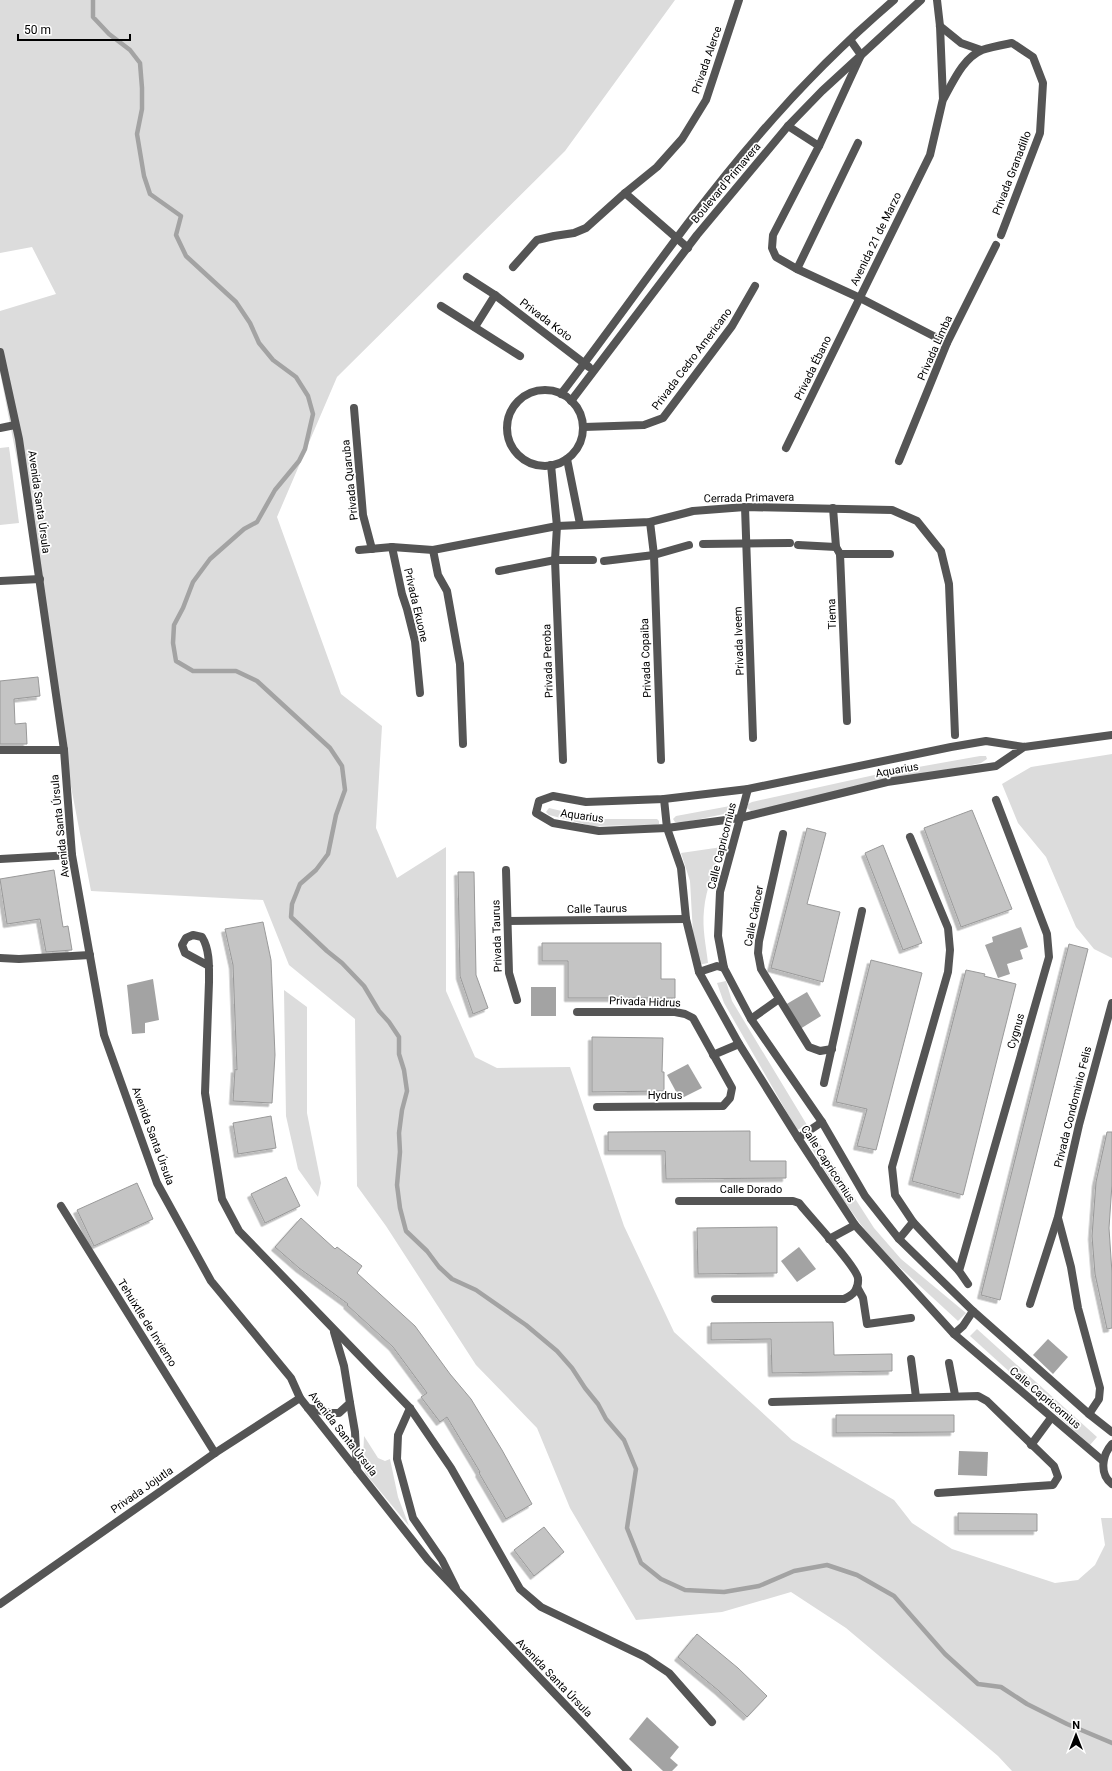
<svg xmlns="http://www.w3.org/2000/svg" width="1112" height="1771" font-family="Roboto,sans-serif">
  <defs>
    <filter id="shadow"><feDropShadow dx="-3.5" dy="3.5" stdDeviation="0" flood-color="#0004"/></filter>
  </defs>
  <rect width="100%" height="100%" fill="#fff"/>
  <g fill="#dcdcdc">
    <polygon points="0,0 675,0 565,151 337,377 277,517 341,694 382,726 376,828 397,878 446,847 446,991 475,1057 497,1068 570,1067 624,1226 674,1332 792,1440 894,1500 912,1523 952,1549 1055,1583 1078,1580 1095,1565 1105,1545 1101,1518 1112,1518 1112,1771 1012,1771 998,1756 846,1628 791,1592 722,1612 636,1620 570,1508 537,1428 476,1365 386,1226 357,1186 355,1019 289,965 263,900 91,891 64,750 40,579 0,372 0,311 56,294 32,247 0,253"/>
    <polygon points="9,447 19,523 0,525 0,448"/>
    <polygon points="1112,754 1112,958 1094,949 1076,927 1046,857 1018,823 1002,784 1031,767"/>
    <polygon points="980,756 986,756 987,759 981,763 751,811 747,808 748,804 752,802 879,774"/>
    <polygon points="730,806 734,808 734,811 729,813 681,823 675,822 673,819 676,816"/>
    <polygon points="549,808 595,819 657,819 659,821 659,824 655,825 592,826 549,815 546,812"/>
    <path d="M722,847C715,867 706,888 704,910C702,928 706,946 708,963L698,965L693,934L690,881L681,853Z"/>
    <polygon points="726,981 732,1001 807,1125 797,1130 724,1003 717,983"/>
    <polygon points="284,990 307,1007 307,1113 321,1183 318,1197 298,1169 286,1116"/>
    <polygon points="820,1144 874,1228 901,1259 966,1313 958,1321 881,1250 859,1222 842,1198 812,1149"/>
    <polygon points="977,1329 1097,1437 1090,1445 970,1336"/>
    <polygon points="364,1436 378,1458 385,1461 390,1459 398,1497 409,1526 365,1473 363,1461"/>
  </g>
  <g fill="#a3a3a3">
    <polygon points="1021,927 1028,947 1020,950 1023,959 1007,964 1010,974 998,978 985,945 993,942 992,937"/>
    <polygon points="153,979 159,1020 145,1023 145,1033 132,1034 127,985"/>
    <rect x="531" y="987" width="25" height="29"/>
    <polygon points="807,992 821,1016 800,1029 785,1005"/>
    <polygon points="688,1064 702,1088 680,1099 667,1075"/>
    <polygon points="799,1247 816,1269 797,1282 781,1261"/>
    <polygon points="1048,1339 1068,1357 1053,1374 1033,1355"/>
    <polygon points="959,1451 988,1452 987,1476 958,1475"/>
    <polygon points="647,1717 679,1747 670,1758 678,1765 672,1771 663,1771 629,1739"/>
  </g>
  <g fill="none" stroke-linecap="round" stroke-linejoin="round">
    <polyline stroke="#a3a3a3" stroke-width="4.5" points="93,0 93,17 109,34 130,50 140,63 142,88 142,109 137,134 144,176 150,194 181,216 176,235 186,256 236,302 250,323 259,343 273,360 296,377 308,396 313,414 305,449 299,461 275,490 257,522 244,529 210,559 193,582 183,608 174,625 173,643 176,661 193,671 236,671 257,681 330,748 342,766 345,790 336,815 328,854 316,870 300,884 292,904 291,917 327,951 342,963 364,986 379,1011 389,1022 399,1037 399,1054 404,1070 407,1091 402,1110 399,1133 400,1152 397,1185 400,1208 406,1231 427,1251 439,1267 452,1279 476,1290 526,1325 557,1351 572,1368 585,1388 598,1404 606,1419 624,1440 636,1469 627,1528 641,1563 661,1579 685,1590 724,1592 759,1586 794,1571 827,1565 857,1575 894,1596 945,1654 978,1684 1001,1687 1027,1704 1067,1724 1112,1743"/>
  </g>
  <g fill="#c4c4c4" stroke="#999" filter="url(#shadow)">
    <polygon points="38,677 40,696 14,699 15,724 26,723 27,744 0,744 0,681"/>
    <polygon points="972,810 1012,909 961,927 924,828"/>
    <polygon points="807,828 826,833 807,904 840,912 823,982 771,968"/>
    <polygon points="883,845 922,943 903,950 865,853"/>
    <polygon points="54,870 63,927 68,926 72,950 46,952 40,919 7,924 0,879"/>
    <polygon points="458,872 474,872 476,975 488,1008 473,1014 460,976"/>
    <polygon points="263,922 271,960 275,1055 272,1103 233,1101 235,1069 237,1070 233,965 225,929"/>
    <polygon points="542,943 661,943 661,979 675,979 675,998 568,998 568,961 542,961"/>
    <polygon points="1069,944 1088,949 1000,1300 981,1295"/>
    <polygon points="871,960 922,973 876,1150 857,1146 867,1109 836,1102"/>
    <polygon points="966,970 985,974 984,976 1016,984 963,1195 912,1181"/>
    <polygon points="592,1037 663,1038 662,1072 664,1072 664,1091 592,1092"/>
    <polygon points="271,1116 276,1148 238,1154 233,1123"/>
    <polygon points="750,1131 750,1161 786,1161 786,1178 666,1179 665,1151 608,1151 608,1132"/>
    <polygon points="1107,1132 1112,1132 1112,1184 1109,1228 1112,1273 1112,1328 1107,1329 1095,1274 1092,1236 1096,1182"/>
    <polygon points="286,1177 300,1206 265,1223 251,1194"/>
    <polygon points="137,1183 153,1219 94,1246 77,1210"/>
    <polygon points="301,1218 335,1249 337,1247 362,1266 357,1273 415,1326 450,1374 471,1399 502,1450 532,1504 506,1519 479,1473 480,1472 447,1417 440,1422 421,1397 427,1393 393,1347 347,1305 348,1304 299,1268 275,1247"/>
    <polygon points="777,1227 777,1273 698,1274 697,1228"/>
    <polygon points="833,1322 834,1355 892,1354 892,1371 772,1373 771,1339 711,1340 711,1323"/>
    <polygon points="836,1415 954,1415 954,1432 836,1433"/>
    <polygon points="958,1513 1037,1514 1037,1531 958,1531"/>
    <polygon points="544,1527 564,1552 534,1576 514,1550"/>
    <polygon points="697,1634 738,1668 767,1696 747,1717 719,1691 678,1657"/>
  </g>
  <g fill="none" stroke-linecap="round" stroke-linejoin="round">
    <g stroke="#555" stroke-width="8">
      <polyline points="940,26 961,43 981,50"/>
      <polyline points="851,41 861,55 819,146 773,235 772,248 776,257 797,269 860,298 947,343"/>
      <path d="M944,98C953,82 963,58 982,50C991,47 1002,45 1012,43L1033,57L1043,83L1040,133L1001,235"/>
      <polyline points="788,126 819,146"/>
      <polyline points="625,193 688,248"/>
      <polyline points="513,267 537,240 554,236 574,233 586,228 625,193 657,167 682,139 706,100 739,0"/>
      <polyline points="797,269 858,143"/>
      <polyline points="467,277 495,295 589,367"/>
      <polyline points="441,306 520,356"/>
      <polyline points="475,327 495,295"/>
      <circle cx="545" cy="428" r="38"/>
      <path d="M561,394C627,308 688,217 759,135C800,87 846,41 894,0"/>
      <polyline points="571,401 697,235 788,126 822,91 921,0"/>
      <polyline points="354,408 363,515 372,549"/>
      <polyline points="584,427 644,425 663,418 732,326 755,286"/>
      <polyline points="0,428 15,425"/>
      <polyline points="786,448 930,155 943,99 940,26 937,0"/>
      <polyline points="567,459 580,524"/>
      <polyline points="899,461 947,343 996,245"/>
      <polyline points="551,465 557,526 555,560 563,760"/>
      <polyline points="745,507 753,738"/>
      <polyline points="833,508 836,547 840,554 847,721"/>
      <polyline points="650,522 654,555 661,760"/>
      <polyline points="703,544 790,543"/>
      <polyline points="798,545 836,547"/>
      <polyline points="392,547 402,594 407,609 415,641 420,693"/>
      <polyline points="359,550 392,547 433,550 557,526 650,522 693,511 745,507 892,510 917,521 941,551 949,584 955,735"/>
      <polyline points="433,550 438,575 447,591 460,664 463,744"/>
      <polyline points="840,554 890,554"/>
      <polyline points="604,561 654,555 689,545"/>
      <polyline points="499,571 555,560 593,560"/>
      <polyline points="0,581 40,579"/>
      <polyline points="1024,747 996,766 887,782 740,818 667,828 599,831 553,823 536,813 539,801 553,796 586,802 664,799 748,789 951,747 986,741 1024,747 1112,735"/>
      <polyline points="0,750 64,750"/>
      <polyline points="748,789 720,892 718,936 724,968 751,1019 822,1122 865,1196 899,1239 973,1311 1089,1414 1112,1432"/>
      <polyline points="664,799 667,828 681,868 686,919 699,972 739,1044 798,1138 855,1225 954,1334 1103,1461"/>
      <polyline points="783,834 759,941 758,953 761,969 809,1047 820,1051 832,1049"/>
      <polyline points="910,837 948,928 950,950 948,972 892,1167 895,1195 913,1222 959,1271"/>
      <polyline points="0,859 72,855"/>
      <polyline points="506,870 509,973 517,1000"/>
      <polyline points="508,921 686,919"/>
      <polyline points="0,958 19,959 90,955"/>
      <path d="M209,966L185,953L182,945L186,938L193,935L202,937C210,950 209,967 209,982L205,1093L222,1199L239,1231L410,1408L451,1468L520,1589L541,1607L645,1657L669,1673L712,1722"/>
      <polyline points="699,972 717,966 724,968"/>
      <polyline points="577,1012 675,1012 685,1014 693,1018 732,1088 730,1098 723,1106 597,1107"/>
      <polyline points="751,1019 779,999"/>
      <polyline points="713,1055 739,1044"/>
      <polyline points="824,1083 862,911"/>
      <polyline points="798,1138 822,1122"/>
      <path d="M679,1201H793L799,1203C809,1216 856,1266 858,1278C859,1290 853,1295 844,1299H715"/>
      <polyline points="61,1206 215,1453"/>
      <polyline points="1058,1218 1071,1267 1078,1308 1100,1388 1099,1399 1089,1414"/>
      <polyline points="829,1239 855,1225"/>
      <polyline points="899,1239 913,1222"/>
      <polyline points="968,1284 959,1271 1049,957 1047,934 996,800"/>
      <polyline points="857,1287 863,1298 867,1324 911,1318"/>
      <polyline points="1030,1304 1058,1217 1079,1125 1112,1003"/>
      <polyline points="954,1334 963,1326 973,1311"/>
      <polyline points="911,1359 916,1397"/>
      <polyline points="949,1363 955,1395"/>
      <polyline points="772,1402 978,1396 987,1401 1054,1466 1058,1477 1053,1485 938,1493"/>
      <polyline points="350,1403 355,1432 357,1470"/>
      <polyline points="308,1408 330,1413 339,1413 350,1403 344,1366 334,1332"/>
      <polyline points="410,1408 398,1435 397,1459 413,1518 442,1560 456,1588"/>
      <path d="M1112,1444C1102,1455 1099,1474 1112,1484"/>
      <polyline points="1031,1445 1051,1418"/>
      <polyline points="0,1604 215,1453 300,1398"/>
    </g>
    <polyline stroke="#555" stroke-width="8" points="0,352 19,439 64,750 72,855 104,1035 157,1183 211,1281 291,1378 300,1398 428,1560 628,1771"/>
  </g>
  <g text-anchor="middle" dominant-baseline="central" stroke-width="3.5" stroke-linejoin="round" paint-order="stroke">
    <g font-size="11" fill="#000" stroke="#fff">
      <text transform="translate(707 60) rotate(-71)">Privada Alerce</text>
      <text transform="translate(1012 173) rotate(-69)">Privada Granadillo</text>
      <text transform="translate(726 183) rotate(-50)">Boulevard Primavera</text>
      <text transform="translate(876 239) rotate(-64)">Avenida 21 de Marzo</text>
      <text transform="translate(546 320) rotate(37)">Privada Koto</text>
      <text transform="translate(935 348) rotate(-66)">Privada Limba</text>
      <text transform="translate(692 359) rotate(-53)">Privada Cedro Americano</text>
      <text transform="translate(813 368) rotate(-64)">Privada Ébano</text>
      <text transform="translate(350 480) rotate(-96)">Privada Quaruba</text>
      <text transform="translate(749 498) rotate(-1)">Cerrada Primavera</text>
      <text transform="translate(39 502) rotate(82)">Avenida Santa Úrsula</text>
      <text transform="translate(416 605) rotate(77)">Privada Ekuone</text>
      <text transform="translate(832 614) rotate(-92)">Tiema</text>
      <text transform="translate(739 641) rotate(-92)">Privada Iveem</text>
      <text transform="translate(646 658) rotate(-92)">Privada Copaiba</text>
      <text transform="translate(548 661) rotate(-92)">Privada Peroba</text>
      <text transform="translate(897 770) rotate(-10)">Aquarius</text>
      <text transform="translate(582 816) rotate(8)">Aquarius</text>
      <text transform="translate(60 826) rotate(-96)">Avenida Santa Úrsula</text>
      <text transform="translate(722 846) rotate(-76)">Calle Capricornius</text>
      <text transform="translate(597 909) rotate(-1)">Calle Taurus</text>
      <text transform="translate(754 916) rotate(-79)">Calle Cáncer</text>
      <text transform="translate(497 936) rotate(-92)">Privada Taurus</text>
      <text transform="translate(645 1002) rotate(2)">Privada Hidrus</text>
      <text transform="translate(1016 1031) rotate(-74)">Cygnus</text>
      <text x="665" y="1095">Hydrus</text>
      <text transform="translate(1073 1107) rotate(-76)">Privada Condominio Felis</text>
      <text transform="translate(153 1136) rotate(70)">Avenida Santa Úrsula</text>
      <text transform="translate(828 1164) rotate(57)">Calle Capricornius</text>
      <text x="751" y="1189">Calle Dorado</text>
      <text transform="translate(147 1323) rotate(58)">Tehuixtle de Invierno</text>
      <text transform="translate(1045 1398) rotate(40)">Calle Capricornius</text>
      <text transform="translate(343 1434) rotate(52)">Avenida Santa Úrsula</text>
      <text transform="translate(142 1490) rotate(-35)">Privada Jojutla</text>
      <text transform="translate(554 1678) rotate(46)">Avenida Santa Úrsula</text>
    </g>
  </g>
  <g transform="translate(1076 1735)" stroke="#ffffff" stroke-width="3" paint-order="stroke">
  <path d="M0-3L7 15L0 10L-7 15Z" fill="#000000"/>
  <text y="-6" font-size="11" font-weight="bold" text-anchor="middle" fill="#000000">N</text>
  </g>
  <path d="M18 34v6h112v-6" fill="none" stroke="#000000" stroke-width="2"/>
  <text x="24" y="34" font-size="12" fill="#000000" stroke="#ffffff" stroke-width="3" paint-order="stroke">50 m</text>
</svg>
